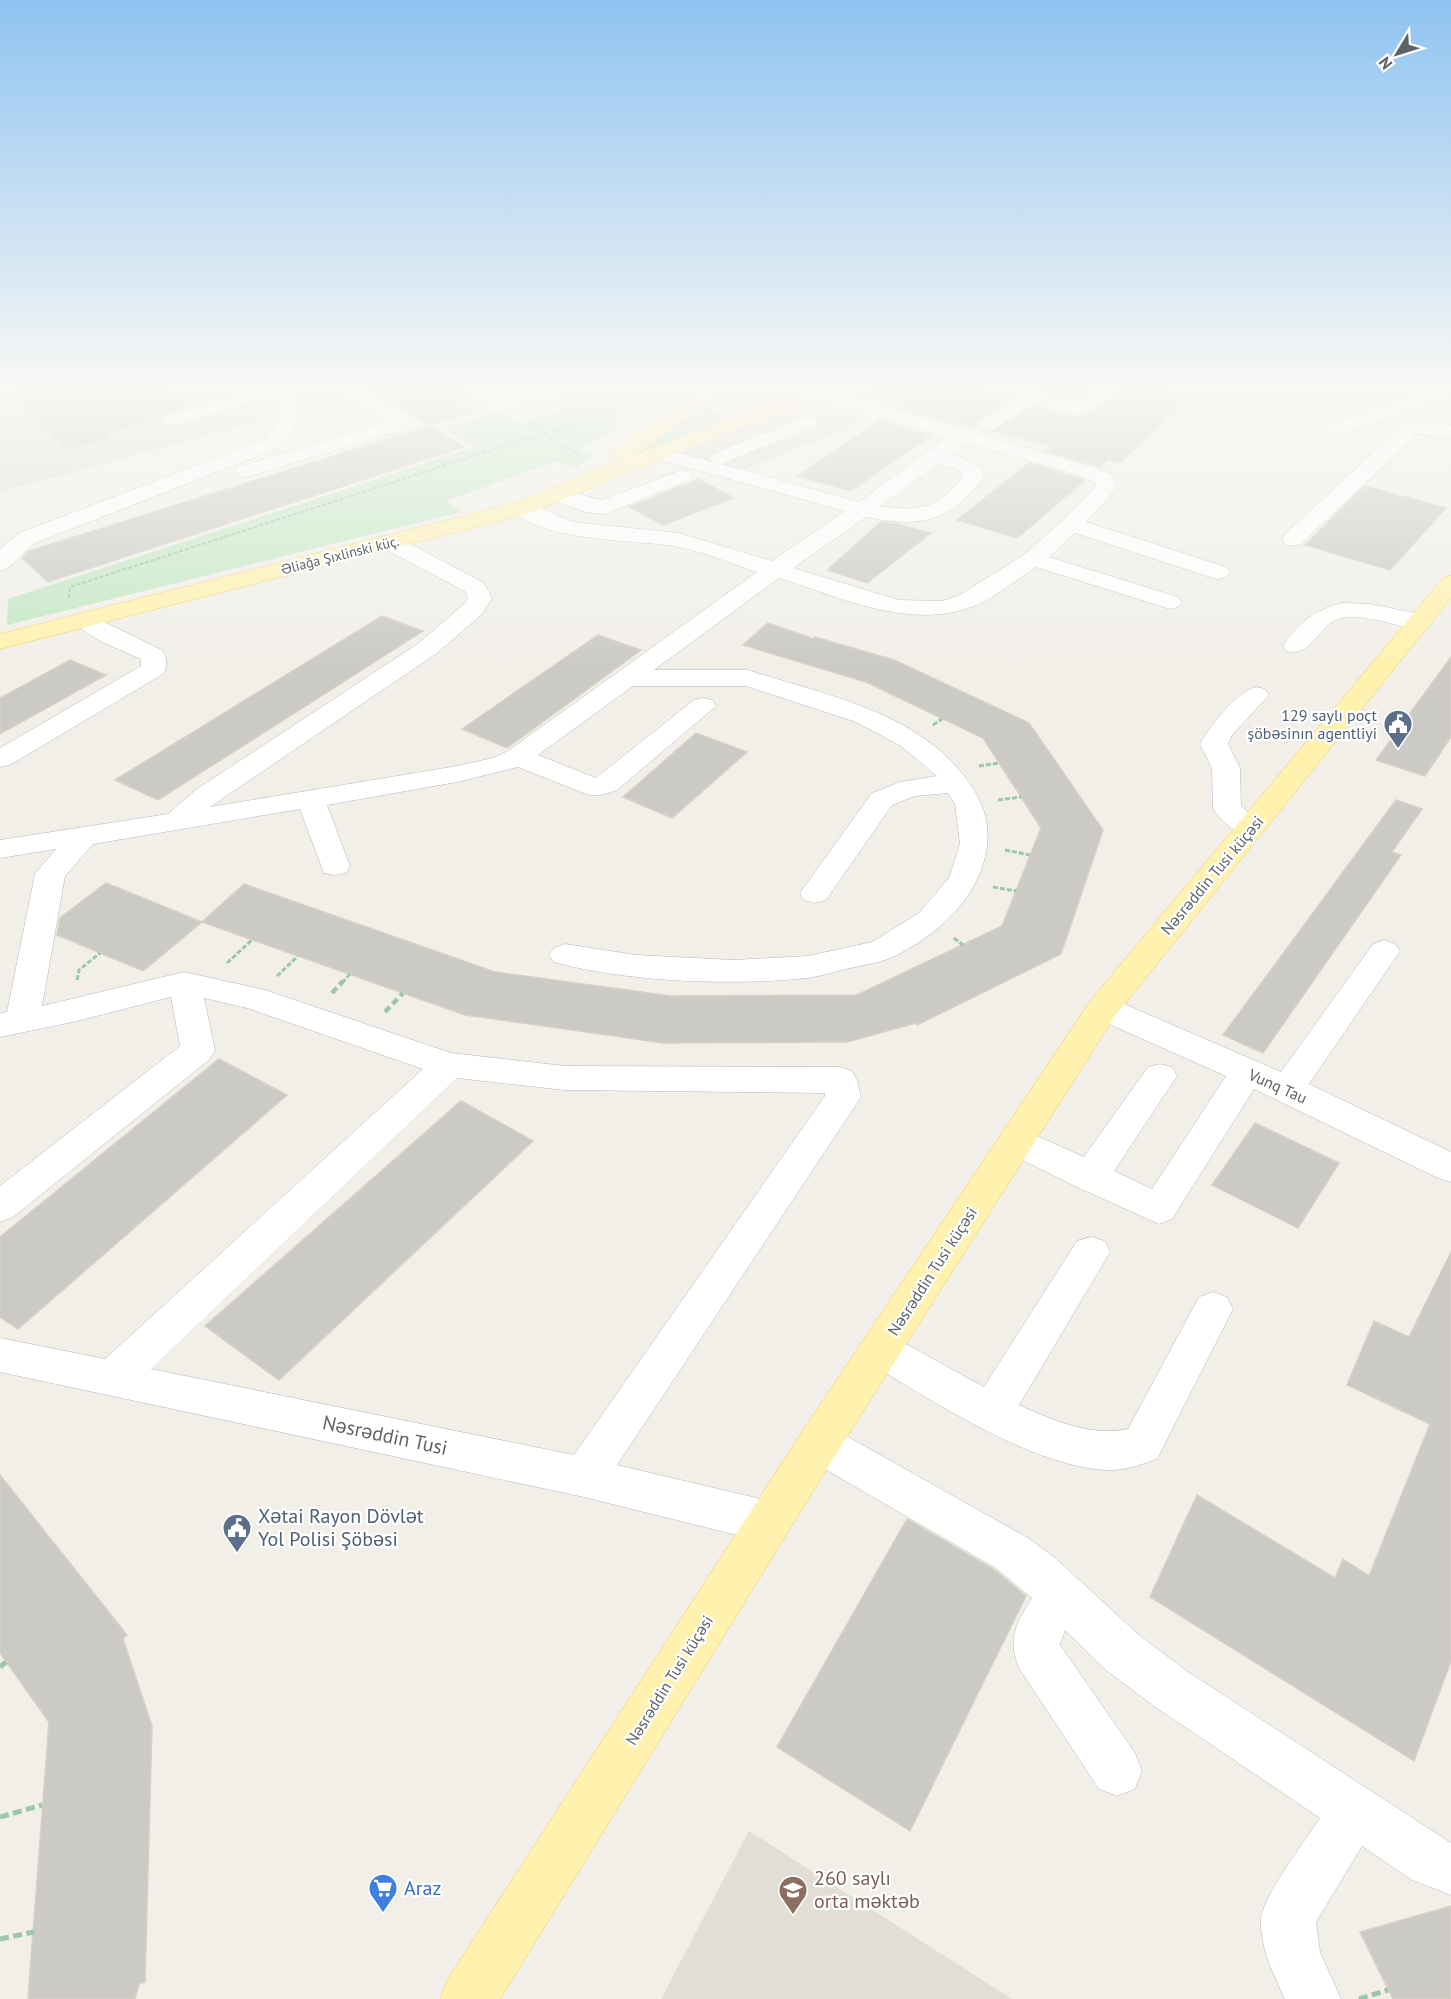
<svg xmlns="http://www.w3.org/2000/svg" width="1451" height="1999" font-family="'PT Sans',sans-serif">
  <rect width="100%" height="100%" fill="#f1efe8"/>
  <polygon fill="#e0deda" points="810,402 868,420 741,471 678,453"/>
  <g fill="#e1ded6">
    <polygon points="0,386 228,386 272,418 0,492"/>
    <polygon points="749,1831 1012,1999 661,1999"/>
  </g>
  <g fill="#c5e8c5">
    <polygon points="621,386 707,386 670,409 644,402 609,422 621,426 578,450 595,455 575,468 556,461 446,501 461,512 7,625 8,599 475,447 444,428 499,411 522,424"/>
    <polygon points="703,404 726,419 632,457"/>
  </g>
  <g fill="#cccac5" stroke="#d6d1c6" stroke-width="1.5">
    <polygon points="37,386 160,386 188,407 165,414 163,417 106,432 113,438 67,450 6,393"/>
    <polygon points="362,386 462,386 473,399 458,403 474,412 429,426"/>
    <polygon points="868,386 984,386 988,392 1011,399 979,419 976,427 951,421 948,423 898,408 903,405 866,395"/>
    <polygon points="1024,386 1097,386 1076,401"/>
    <polygon points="1126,386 1151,386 1193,395 1119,463 1108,460 1100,467 1045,451 1051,446 992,431 1034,405 1074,417 1091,413"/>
    <polygon points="880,420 931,435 851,491 797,476"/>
    <polygon points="429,426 464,447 48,582 22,558 29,551"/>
    <polygon points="1029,463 1085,480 1017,538 957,520"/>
    <polygon points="698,479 734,498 663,525 629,507"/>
    <polygon points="1365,486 1446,508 1390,570 1305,545"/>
    <polygon points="881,522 898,524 931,533 867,583 827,570"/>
    <polygon points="382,616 423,631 158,800 115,780"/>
    <polygon points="768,623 814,639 815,637 894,660 1029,723 1103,830 1061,954 917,1025 916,1023 847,1042 664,1043 465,1015 202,922 244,884 495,972 671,996 857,995 1002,926 1041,828 983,738 866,682 743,645"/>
    <polygon points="598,635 641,650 507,748 462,729"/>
    <polygon points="1451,657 1451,737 1425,776 1376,760"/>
    <polygon points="70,660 106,675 0,734 0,698"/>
    <polygon points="696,733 747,752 672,818 623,797"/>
    <polygon points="1396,800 1422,809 1392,852 1401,855 1263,1053 1223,1035"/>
    <polygon points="106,883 202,922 143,971 57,935 60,918"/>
    <polygon points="219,1059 287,1095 18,1329 0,1317 0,1237"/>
    <polygon points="461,1101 533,1141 279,1380 205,1326"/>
    <polygon points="1255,1123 1339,1163 1298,1228 1212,1185"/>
    <polygon points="1451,1252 1451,1661 1414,1761 1150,1597 1197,1495 1335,1578 1343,1559 1369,1576 1430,1424 1347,1385 1374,1321 1409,1337"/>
    <polygon points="0,1475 127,1635 123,1639 152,1726 145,1982 139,1984 135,1999 28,1999 49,1722 0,1653"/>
    <polygon points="907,1519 995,1570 1026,1596 910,1831 777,1747"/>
    <polygon points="1451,1906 1451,1999 1393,1999 1360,1932"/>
  </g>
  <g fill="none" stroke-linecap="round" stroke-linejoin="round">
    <g stroke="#b5b8bc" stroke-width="1">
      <g id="minor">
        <path d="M277,386H295C305,411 299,431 278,448L35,543C23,551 13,568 0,571V549L19,533L264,440C278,428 283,416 280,398L262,400L173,426L166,424L163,420L166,416L253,390Z"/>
        <polygon points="336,386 358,386 406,416 409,420 405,429 253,475 246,477 239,475 235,471 239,467 388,422 338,390"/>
        <path d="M464,386H486L504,396L543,386H575L572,390C538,399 490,423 464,386Z"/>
        <polygon points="986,386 1016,386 1076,403 1101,386 1124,386 1090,411 1075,415 1034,403 994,429 980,429 977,425 980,421 1016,398 989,390"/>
        <polygon points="1433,386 1451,386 1451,392 1400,414 1343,433 1329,433 1326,429 1329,425 1386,406"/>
        <path d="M818,387L1096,468L1113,475L1117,488L1086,522L1226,567L1230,572L1226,577L1218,579L1210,577L1075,533L1049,557L1178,597L1182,602L1178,607L1170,609L1036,567C1016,580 995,598 974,606C910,631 840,597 779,578L654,670H748L757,673C834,697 925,715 972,787C988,812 992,836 983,864C970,906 933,937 895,956C883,962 868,964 855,967C839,970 823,976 807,978C733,986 625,982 554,962L549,955L554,948L565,944L636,955L733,960L808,956L872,942L919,913L949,878L960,844L955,804L948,793L915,796L892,805L826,900L815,903L804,900L800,893L872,793L900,782L937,776L901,746L856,722L746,686H633L538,755L596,778L694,700L703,698L712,700L716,706L617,790C606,794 598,797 586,794L518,767L457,782L327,805L350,866L346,873L335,875L324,873L300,809L93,844L65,876L42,1006L184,972L265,990L451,1053L565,1066L840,1067L852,1071L857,1080L861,1097L855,1106L617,1465L769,1501L785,1507L791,1522L785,1537L769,1543L584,1497L0,1372V1338L105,1359L423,1069L247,1008L204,998L215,1050L210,1059L13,1217L0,1222V1186L180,1046L171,997L73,1022L0,1037V1013L7,1012L35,874L56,849L0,858V840L168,814L197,789L419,643L464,604L468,598L466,592L381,547L378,542L381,537L389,535L397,537L484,583L492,598L482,614L437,653L210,807L457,766L493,758L508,751L757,572C730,563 702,551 674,546C636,540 534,541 511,508L514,503C533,499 555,517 574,522L678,533L772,561L845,511L650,457L647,453L650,449L657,447L712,462L710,458L713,454L808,416L815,418L818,422L815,426L721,464L859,502L947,437L811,397L808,393L811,389ZM965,442L1082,476L1095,483V487L1063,520L1025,554L960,595L943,601L899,600L793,568L866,517C920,528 952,523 985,475L973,462L950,454ZM937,464L959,470L963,476C936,509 921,512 880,506ZM457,1078L565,1090L825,1093V1096L574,1455L151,1369Z"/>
        <polygon points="1425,421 1451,425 1451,437 1417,434 1301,544 1293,546 1285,544 1282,539 1285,534 1404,424"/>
        <polygon points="682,470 689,472 693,476 689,480 605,514 586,512 551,500 548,495 551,490 559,489 602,500"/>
        <path d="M1343,603L1370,604L1430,616L1433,621L1430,626C1403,633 1371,612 1342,618C1317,623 1314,658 1286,651L1283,646C1299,622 1314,610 1343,603Z"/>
        <path d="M86,613L95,615L106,623L162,650C167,657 168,667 163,674L10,765L0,767V748L141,666V659C120,649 87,639 74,620L77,615Z"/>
        <path d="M1256,687L1265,689L1269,695L1232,735L1228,744L1240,768L1241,806L1266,828L1261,834C1242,839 1224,825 1213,809L1212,768L1200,744C1210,726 1236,692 1256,687Z"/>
        <polygon points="1384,940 1395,944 1400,951 1309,1084 1451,1152 1451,1182 1438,1178 1254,1089 1172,1219 1159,1224 1077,1187 1004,1151 999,1141 1004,1131 1017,1127 1084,1157 1148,1067 1160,1064 1172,1067 1177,1076 1114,1171 1152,1189 1226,1076 1091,1016 1086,1008 1091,1000 1103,997 1115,1000 1281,1072 1373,944"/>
        <path d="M1091,1237L1105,1241L1110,1252L1019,1405C1052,1420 1091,1437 1128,1429L1199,1297L1213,1292L1227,1297L1233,1309L1157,1459C1142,1464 1125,1471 1108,1470C1034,1468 930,1399 867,1362L861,1350L867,1338L881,1333L895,1338L984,1387L1077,1241Z"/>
        <path d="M819,1424L834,1429L1028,1538L1055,1558L1140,1636L1188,1672L1451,1843V1895L1412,1880L1362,1846L1316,1922L1320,1952L1341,1999H1285C1273,1974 1260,1947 1261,1919C1262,1898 1307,1838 1320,1818L1154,1706L1106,1670L1065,1630L1060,1645L1135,1753L1142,1771L1135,1789L1117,1796L1099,1789L1019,1668C1007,1638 1016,1624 1032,1598L996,1568L804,1457L797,1443L804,1429Z"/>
      </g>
    </g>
    <g stroke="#f2c960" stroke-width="1">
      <g id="major">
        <polygon points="710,386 733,386 634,455 806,391 823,386 852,386 849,390 732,430 530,513 0,649 0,634 514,503 622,460 615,458 612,454 615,450"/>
        <polygon points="1451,576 1451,598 1115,1016 834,1457 500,1999 440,1999 448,1979 804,1429 1091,1000 1443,578"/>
      </g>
    </g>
    <g stroke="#9cc7a9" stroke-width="2" stroke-dasharray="4 2" stroke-linecap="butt">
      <polyline points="527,421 541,433 581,456"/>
      <polyline points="69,598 70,587 607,413 640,395 666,386"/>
    </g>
    <g stroke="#9cc7a9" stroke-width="3" stroke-dasharray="5 2" stroke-linecap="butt">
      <polyline points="933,725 942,719"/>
      <polyline points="979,766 999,763"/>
      <polyline points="998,800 1021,797"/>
      <polyline points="1005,850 1030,855"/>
      <polyline points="993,887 1016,891"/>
      <polyline points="954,938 963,945"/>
      <polyline points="227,963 253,939"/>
      <polyline points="277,976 298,956"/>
      <polyline points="77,980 79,970 100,953"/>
      <polyline points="342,983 350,974"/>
    </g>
    <g stroke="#9cc7a9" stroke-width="4.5" stroke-dasharray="7 4" stroke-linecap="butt">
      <polyline points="332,993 343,981"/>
      <polyline points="385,1012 403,993"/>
    </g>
    <g stroke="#9cc7a9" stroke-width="5" stroke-dasharray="9 4.5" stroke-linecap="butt">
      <polyline points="0,1667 6,1662"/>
      <polyline points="0,1817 42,1805"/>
      <polyline points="0,1939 34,1932"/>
      <polyline points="1359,1999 1388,1990"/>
    </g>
    <use href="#minor" fill="#fff" fill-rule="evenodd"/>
    <use href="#major" fill="#fff2af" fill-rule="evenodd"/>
  </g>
  <linearGradient id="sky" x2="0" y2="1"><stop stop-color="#8fc3f1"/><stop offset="0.58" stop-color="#f9f8f5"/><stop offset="1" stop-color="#f9f8f5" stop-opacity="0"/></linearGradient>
  <rect width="1451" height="666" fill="url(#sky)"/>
  <defs>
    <g id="civic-pin" transform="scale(1.5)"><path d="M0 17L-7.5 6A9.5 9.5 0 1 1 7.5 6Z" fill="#5c6f8a" stroke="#fff"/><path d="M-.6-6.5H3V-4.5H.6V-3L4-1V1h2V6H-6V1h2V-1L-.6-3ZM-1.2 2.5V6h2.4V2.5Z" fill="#fff"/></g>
    <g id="supermarket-pin" transform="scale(1.5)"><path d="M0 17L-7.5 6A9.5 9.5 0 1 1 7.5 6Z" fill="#3f7fe0" stroke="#fff"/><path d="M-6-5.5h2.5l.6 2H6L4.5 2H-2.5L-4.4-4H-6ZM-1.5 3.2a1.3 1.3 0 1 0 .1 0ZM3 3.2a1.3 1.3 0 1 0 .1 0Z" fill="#fff"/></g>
    <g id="school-pin" transform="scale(1.5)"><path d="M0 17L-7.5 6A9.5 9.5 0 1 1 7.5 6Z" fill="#8d6e63" stroke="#fff"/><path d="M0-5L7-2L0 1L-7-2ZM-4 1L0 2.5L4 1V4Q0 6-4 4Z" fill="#fff"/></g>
  </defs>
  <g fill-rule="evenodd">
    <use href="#civic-pin" x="1398" y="724"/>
    <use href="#civic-pin" x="237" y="1528"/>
    <use href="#supermarket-pin" x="383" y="1888"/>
    <use href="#school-pin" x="793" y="1890"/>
  </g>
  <g text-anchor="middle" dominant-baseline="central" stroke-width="4.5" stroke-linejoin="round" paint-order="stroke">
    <g font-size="14" fill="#5f6368" stroke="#fff">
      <text transform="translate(340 555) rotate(-14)">Əliağa Şıxlinski küç.</text>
    </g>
    <g font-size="16" fill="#4e5e75" stroke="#fff" text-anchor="end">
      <text x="1377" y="715">129 saylı poçt<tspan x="1377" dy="18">şöbəsinın agentliyi</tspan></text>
    </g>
    <g font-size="16" fill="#5f6368" stroke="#fff">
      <text transform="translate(1212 875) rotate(-50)">Nəsrəddin Tusi küçəsi</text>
      <text transform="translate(1278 1086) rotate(24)">Vunq Tau</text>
      <text transform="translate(932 1271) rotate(-57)">Nəsrəddin Tusi küçəsi</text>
      <text transform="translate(669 1680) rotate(-58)">Nəsrəddin Tusi küçəsi</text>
    </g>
    <g font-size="20" fill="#5f6368" stroke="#fff">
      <text transform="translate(385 1435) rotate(12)">Nəsrəddin Tusi</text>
    </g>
    <g font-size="20" fill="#4e5e75" stroke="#fff" text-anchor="start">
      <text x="258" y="1516">Xətai Rayon Dövlət<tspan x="258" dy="23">Yol Polisi Şöbəsi</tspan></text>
    </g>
    <g font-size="20" fill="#785e54" stroke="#fff" text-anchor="start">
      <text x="814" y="1878">260 saylı<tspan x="814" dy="23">orta məktəb</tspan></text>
    </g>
    <g font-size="20" fill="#366cbe" stroke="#fff" text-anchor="start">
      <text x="404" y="1888">Araz</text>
    </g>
  </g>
  <g transform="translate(1397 54) rotate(232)" stroke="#ffffff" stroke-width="4.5" paint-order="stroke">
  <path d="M0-4.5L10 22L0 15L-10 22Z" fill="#5f6368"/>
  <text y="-9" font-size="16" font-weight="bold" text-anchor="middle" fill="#5f6368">N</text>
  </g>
</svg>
